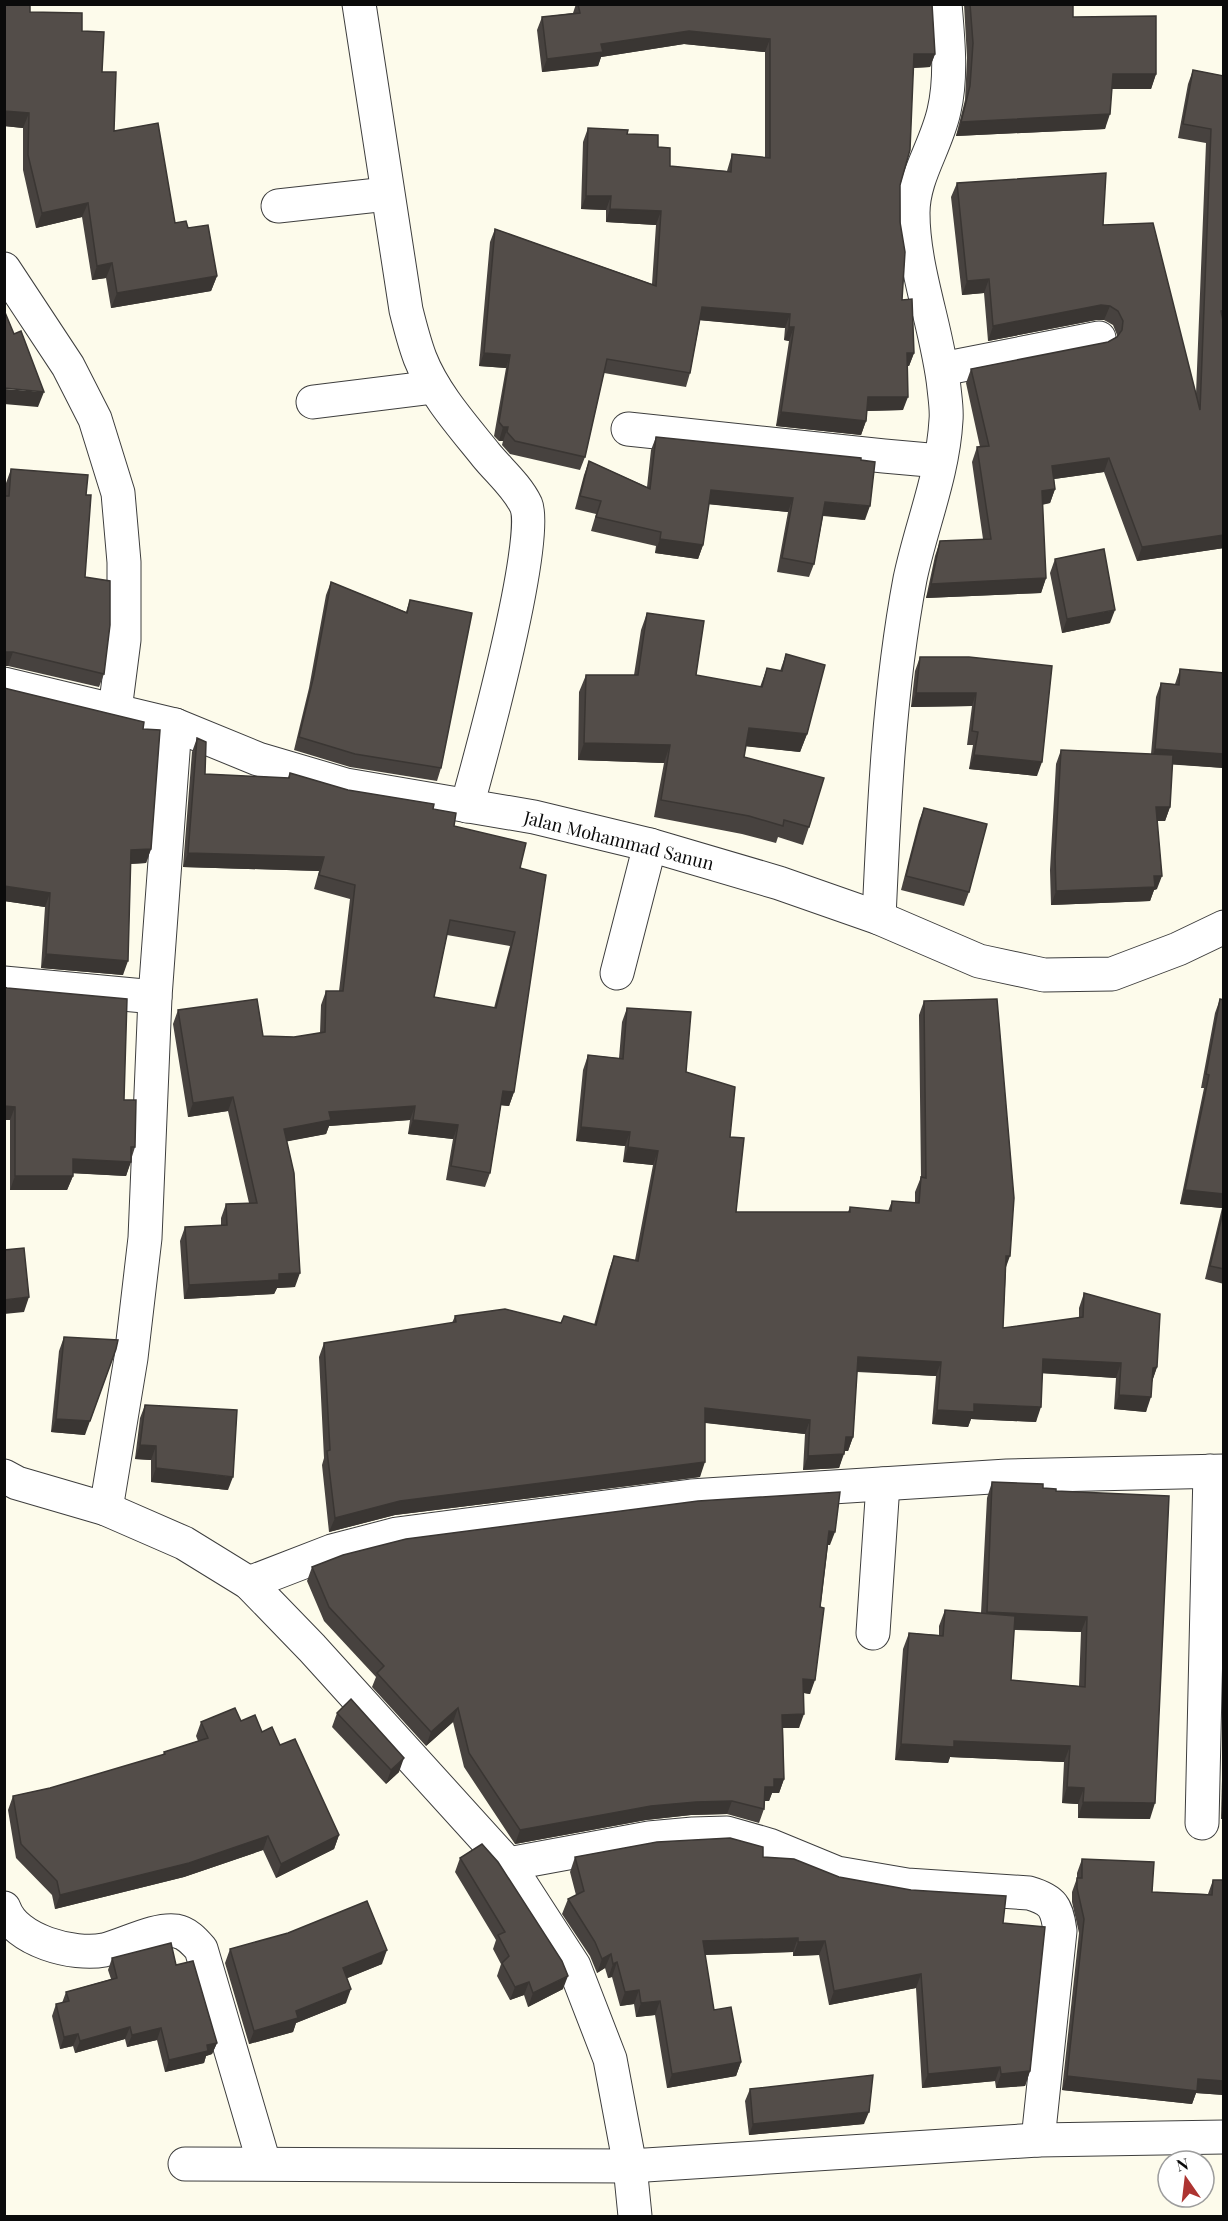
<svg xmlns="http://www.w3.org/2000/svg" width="1228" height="2221" font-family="'Playfair Display',serif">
  <rect width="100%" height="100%" fill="#fdfbeb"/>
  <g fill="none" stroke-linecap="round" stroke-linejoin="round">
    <g stroke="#3e3e3e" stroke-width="35">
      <g id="street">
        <path d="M359,4L406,310C410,326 414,342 420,358C434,394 462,425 486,455C499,471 517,486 526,505C541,539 480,759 467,806"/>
        <polyline points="278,206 387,194"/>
        <polyline points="4,269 68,366 95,419 118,493 124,562 124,640 115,710"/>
        <polyline points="942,369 1099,338"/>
        <polyline points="313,402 434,387"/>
        <polyline points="628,429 884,456 940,461"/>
        <polyline points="4,684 175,725 258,759 346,785 534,817 650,845 779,883 879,918 979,961 1044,975 1112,974 1178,949 1224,927"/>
        <path d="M879,918C884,805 889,691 910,579C921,526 943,475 946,420C947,410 945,398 944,388C938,330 913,270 913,213C913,177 936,147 944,111C952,77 948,39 945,4"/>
        <polyline points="617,973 650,845"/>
        <polyline points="4,983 155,997"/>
        <polyline points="4,1476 17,1483 106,1509 184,1543 249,1583 312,1648 508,1864 574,1966 610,2059 630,2166 635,2216"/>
        <polyline points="106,1509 131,1358 145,1238 155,997 175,725"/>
        <polyline points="249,1583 332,1551 397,1534 691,1496 1007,1476 1224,1471"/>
        <polyline points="873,1633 883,1484"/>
        <polyline points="1202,1823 1210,1471"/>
        <path d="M508,1864L649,1838L693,1834L727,1833L769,1845L837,1873L907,1885L1029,1893C1053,1900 1057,1907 1060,1931L1038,2140"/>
        <path d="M4,1908C15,1941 74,1956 104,1950C125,1945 155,1928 176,1931C187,1933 194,1941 201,1949L264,2163"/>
        <polyline points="185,2164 630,2166 1038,2140 1224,2137"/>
      </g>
    </g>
    <use href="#street" stroke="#fff" stroke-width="33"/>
  </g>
  <g fill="#47423f" fill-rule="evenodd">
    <polygon points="4,4 30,12 82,31 102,72 114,131 175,223 188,228 217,276 211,291 111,308 106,278 92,280 82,217 36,228 23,170 23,128 4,126"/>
    <polygon points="576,4 932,4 935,54 930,67 914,68 900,185 902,300 914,353 909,366 907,366 903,410 867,411 866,421 861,435 776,426 789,341 784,340 785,328 700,320 690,373 686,387 604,373 585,457 580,470 510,454 502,445 503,441 499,441 494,436 506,368 479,366 490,242 495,229 652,284 656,225 606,222 606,210 581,209 583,142 588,128 627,134 658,147 670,166 727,171 732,154 765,158 765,52 684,44 601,57 598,66 542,72 537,30 542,17 573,13"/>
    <polygon points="964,4 1073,4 1073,17 1156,74 1151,89 1112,89 1105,129 956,136 965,100 967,58"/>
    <polygon points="1193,70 1224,76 1224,548 1137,561 1104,472 1054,479 1055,489 1050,503 1042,505 1046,578 1041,593 926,598 935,556 940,541 983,539 972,462 977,447 980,447 966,383 971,369 1108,342 1117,337 1117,335 1113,325 1104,320 1096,320 988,341 984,293 962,295 951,197 957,183 1103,225 1196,394 1206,143 1178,138 1188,84"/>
    <polygon points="656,437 865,520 823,516 814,564 809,577 777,572 788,512 709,504 703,545 698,559 655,553 656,546 591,531 596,514 575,509 584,475 589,461 647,487 651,450"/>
    <polygon points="11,469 86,495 85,577 104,674 99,687 8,666 4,666 4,496 6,483"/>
    <polygon points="1055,559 1110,623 1062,633 1050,573"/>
    <polygon points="331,582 406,612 410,600 441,768 437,781 350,767 294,750 309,688 326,595"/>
    <polygon points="647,613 696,675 760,687 767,668 780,671 786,654 807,734 800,752 746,746 744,757 809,827 803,845 778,837 776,843 742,834 654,817 664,763 578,760 579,692 586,675 634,675 641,630"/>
    <polygon points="920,657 969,657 1037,776 969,769 973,745 967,745 972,706 911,707 915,671"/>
    <polygon points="1180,669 1224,673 1224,768 1172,764 1170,807 1165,821 1157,821 1157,889 1154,890 1150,901 1051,905 1050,870 1056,764 1061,750 1151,754 1156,697 1161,683 1175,684"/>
    <polygon points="143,729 151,849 146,863 131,864 123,975 41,968 45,907 4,901"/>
    <path d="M197,738L205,774L288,778L290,773L348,790L433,809L454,826L520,868L514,1092L509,1106L501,1105L490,1173L485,1187L446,1180L453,1139L408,1134L410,1120L329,1126L326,1134L287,1141L295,1287L277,1288L274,1294L184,1299L180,1241L185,1227L221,1225V1218L226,1204L249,1203L228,1111L188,1117L173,1024L178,1010L263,1036L294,1037L320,1033L321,1005L326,991H339L350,899L314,889L319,871L183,867L192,752ZM447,935L510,946L494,1008L434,997Z"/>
    <polygon points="924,808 969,892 964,906 901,890 919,821"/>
    <polygon points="4,987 124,1100 135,1147 126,1176 73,1173 73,1176 67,1190 10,1190 10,1120"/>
    <polygon points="1220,999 1224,1000 1224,1284 1205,1279 1222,1208 1180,1204 1204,1088 1201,1088 1215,1013"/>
    <polygon points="924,1001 1006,1269 1003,1328 1079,1318 1079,1308 1084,1293 1157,1367 1152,1381 1146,1412 1114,1409 1116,1378 1043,1373 1036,1422 971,1419 968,1427 932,1424 936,1376 857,1372 853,1437 848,1451 844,1451 839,1468 803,1470 805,1434 705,1423 700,1477 395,1515 329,1532 322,1465 324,1458 319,1357 324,1343 452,1323 455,1316 594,1325 609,1270 614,1256 635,1260 653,1165 623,1162 625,1146 576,1141 583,1070 588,1055 619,1058 622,1022 627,1008 686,1072 730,1137 736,1212 848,1212 850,1207 888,1211 892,1201 915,1203 915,1192 921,1177 919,1015"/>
    <polygon points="64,1337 85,1435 51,1432 59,1351"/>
    <polygon points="145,1405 228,1490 151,1482 151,1460 135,1459 140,1418"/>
    <path d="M992,1482L1043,1488L1056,1491L1150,1819L1078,1818V1804L1062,1803L1064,1762L950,1757L948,1763L895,1760L903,1649L909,1633L939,1635V1626L945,1610L981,1613L987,1498ZM1014,1630L1081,1632L1079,1686L1011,1680Z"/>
    <polygon points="698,1501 830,1545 828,1545 810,1694 804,1693 799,1728 783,1728 784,1779 779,1793 772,1793 769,1801 765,1801 764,1809 759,1823 727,1814 691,1815 646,1820 515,1844 464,1767 453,1722 426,1746 372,1687 376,1677 324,1621 307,1581 312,1567"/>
    <polygon points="1224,1702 1224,1819 1221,1819"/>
    <polygon points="337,1713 399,1772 386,1784 332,1727"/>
    <polygon points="241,1721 262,1732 280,1745 339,1835 334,1849 276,1878 263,1850 184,1877 55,1909 52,1895 16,1858 8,1810 13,1796 50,1788 163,1755 164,1752 198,1741 196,1736 201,1722"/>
    <polygon points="575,1857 763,1857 1003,1923 1030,2071 1025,2086 996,2088 995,2081 922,2088 916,1988 829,2005 819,1955 793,1956 793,1952 705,1955 714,2010 741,2062 736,2076 667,2088 655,2015 636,2017 634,2004 620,2006 612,1977 608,1978 605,1968 597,1973 590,1956 562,1914 568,1899 576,1895 570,1872"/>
    <polygon points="460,1858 563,1989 528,2007 524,1995 510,2000 497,1976 501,1964 493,1949 496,1940 455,1872"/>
    <polygon points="1082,1859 1152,1892 1208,1894 1213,1880 1224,2095 1196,2093 1192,2104 1062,2090 1079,1933 1072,1902 1072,1892 1077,1878 1077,1873"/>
    <polygon points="230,1949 382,1964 347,1978 346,2003 296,2023 293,2032 249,2044 225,1963"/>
    <polygon points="112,1958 176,1965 217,2043 212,2054 206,2056 204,2063 165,2072 157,2040 127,2047 125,2039 75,2053 73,2046 60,2049 52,2016 56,2004 62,2003 66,1992 111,1979 108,1970"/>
    <polygon points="750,2089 864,2124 749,2135 745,2101"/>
  </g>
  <g fill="#3a3633">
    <polygon points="689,31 770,39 765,52 684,44 601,57 598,66 542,72 547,59 601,44"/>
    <polygon points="914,54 935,54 930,67 909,68"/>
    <polygon points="1113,74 1156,74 1151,89 1107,89"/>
    <polygon points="4,111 29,113 23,128 4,126"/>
    <polygon points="1110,114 1105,129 956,136 961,122"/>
    <polygon points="586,196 611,196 606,210 581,209"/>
    <polygon points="88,203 82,217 36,228 42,213"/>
    <polygon points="610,209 661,211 656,225 606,222"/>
    <polygon points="112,263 106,278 92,280 97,266"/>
    <polygon points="217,276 211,291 111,308 117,293"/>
    <polygon points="989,279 984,293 962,295 967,281"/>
    <polygon points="1101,305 1110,306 1104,320 1096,320 988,341 993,326"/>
    <polygon points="702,307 790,314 785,328 697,320"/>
    <polygon points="1224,310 1224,324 1221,311"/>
    <polygon points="789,327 794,327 789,341 784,340"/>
    <polygon points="484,353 510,355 506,368 479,366"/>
    <polygon points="907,353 914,353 909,366 902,366"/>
    <polygon points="5,389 44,392 38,407 4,404"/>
    <polygon points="868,397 908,397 903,410 863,411"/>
    <polygon points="781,412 866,421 861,435 776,426"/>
    <polygon points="503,427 508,427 503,441 499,441"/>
    <polygon points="1109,458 1104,472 1047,480 1052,466"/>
    <polygon points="1055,489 1050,503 1037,505 1042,491"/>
    <polygon points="711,490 793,498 788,512 706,504"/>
    <polygon points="825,502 870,506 865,520 820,515"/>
    <polygon points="1224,535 1224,548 1137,561 1142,547"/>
    <polygon points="660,539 703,545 698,559 655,553"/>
    <polygon points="1046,578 1041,593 926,598 931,584"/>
    <polygon points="1115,610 1110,623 1062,633 1067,619"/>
    <polygon points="4,652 13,652 8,666 4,666"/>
    <polygon points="916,693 976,693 972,706 911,707"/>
    <polygon points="749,728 807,734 800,752 743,746"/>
    <polygon points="584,743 670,745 664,763 578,760"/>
    <polygon points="1155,749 1224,754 1224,768 1150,763"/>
    <polygon points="974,755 1042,762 1037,776 969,769"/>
    <polygon points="1156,807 1170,807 1165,821 1151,821"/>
    <polygon points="151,849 146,863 126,864 131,850"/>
    <polygon points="188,853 324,857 319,871 183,867"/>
    <polygon points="1154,876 1162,876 1157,889 1154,890 1150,901 1051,905 1056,891"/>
    <polygon points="4,886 50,893 45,907 4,901"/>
    <polygon points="46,954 128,961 123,975 41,968"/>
    <polygon points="503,1091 514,1092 509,1106 498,1105"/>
    <polygon points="233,1097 228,1111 188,1117 193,1103"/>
    <polygon points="4,1106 15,1107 10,1120 4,1120"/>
    <polygon points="415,1106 410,1120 329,1126 326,1134 279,1143 284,1129 329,1112"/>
    <polygon points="413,1120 458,1125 453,1139 408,1134"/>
    <polygon points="581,1127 630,1132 625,1146 576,1141"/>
    <polygon points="628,1147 658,1151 653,1165 623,1162"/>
    <polygon points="73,1159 131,1162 126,1176 68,1173"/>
    <polygon points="15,1176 73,1176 67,1190 10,1190"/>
    <polygon points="1185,1190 1224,1194 1224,1203 1222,1208 1180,1204"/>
    <polygon points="1006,1256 1010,1256 1005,1270"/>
    <polygon points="300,1273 295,1287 277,1288 274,1294 184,1299 189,1285 279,1274"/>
    <polygon points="29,1297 24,1312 4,1314 4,1300"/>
    <polygon points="858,1357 941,1362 936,1376 853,1371"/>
    <polygon points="1043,1359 1121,1363 1116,1378 1038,1373"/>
    <polygon points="111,1363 85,1435 51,1432 56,1419"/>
    <polygon points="1157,1367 1152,1382 1153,1368"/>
    <polygon points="1119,1395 1151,1397 1146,1412 1114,1409"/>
    <polygon points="974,1404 1041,1407 1036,1422 971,1419 968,1427 932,1424 937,1410"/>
    <polygon points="705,1408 810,1420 805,1434 699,1422"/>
    <polygon points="846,1437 853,1437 848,1451 840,1451"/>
    <polygon points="140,1445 156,1446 151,1460 135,1459"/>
    <polygon points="844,1454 839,1468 803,1470 808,1456"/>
    <polygon points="705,1462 700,1477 395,1515 329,1532 335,1518 400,1501"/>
    <polygon points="156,1468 233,1477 228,1490 151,1482"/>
    <polygon points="829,1531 835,1532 830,1545 824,1545"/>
    <polygon points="987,1612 1087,1617 1081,1632 981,1628"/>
    <polygon points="803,1679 815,1680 810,1694 798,1692"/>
    <polygon points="458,1708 453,1722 426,1746 431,1732"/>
    <polygon points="804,1714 799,1728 777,1728 782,1715"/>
    <polygon points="954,1741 1070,1746 1064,1762 950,1757 948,1763 895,1760 901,1744"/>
    <polygon points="404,1758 399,1772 386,1784 391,1770"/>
    <polygon points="774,1779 784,1779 779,1793 772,1793 769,1801 760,1801 765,1787"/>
    <polygon points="1067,1787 1084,1788 1078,1804 1062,1803"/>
    <polygon points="732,1801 727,1814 691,1815 646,1820 515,1844 520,1830 651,1806 696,1802"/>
    <polygon points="1083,1802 1155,1803 1150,1819 1078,1818"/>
    <polygon points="339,1835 334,1849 276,1878 281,1864"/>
    <polygon points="268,1836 263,1850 184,1877 55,1909 60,1895"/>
    <polygon points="798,1938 793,1952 698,1955 703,1941"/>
    <polygon points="825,1941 819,1955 793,1956 798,1942"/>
    <polygon points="387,1950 382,1964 338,1982 343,1968"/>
    <polygon points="611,1954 605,1968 597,1973 602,1959"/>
    <polygon points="617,1962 612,1977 608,1978 613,1964"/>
    <polygon points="921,1974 916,1988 829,2005 834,1991"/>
    <polygon points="568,1976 563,1989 528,2007 533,1993"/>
    <polygon points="529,1982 524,1995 510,2000 515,1987"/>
    <polygon points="351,1989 346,2003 296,2023 293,2032 249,2044 254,2031 296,2011"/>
    <polygon points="639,1990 634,2004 620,2006 625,1992"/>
    <polygon points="660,2001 655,2015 636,2017 641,2003"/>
    <polygon points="130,2027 125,2039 75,2053 80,2041"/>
    <polygon points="161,2028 157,2040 127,2047 132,2035"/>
    <polygon points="78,2034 73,2046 60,2049 64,2037"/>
    <polygon points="217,2043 212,2054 206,2056 204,2063 165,2072 169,2060 207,2045"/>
    <polygon points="741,2062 736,2076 667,2088 672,2074"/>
    <polygon points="1000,2067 995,2081 922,2088 928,2074"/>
    <polygon points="1030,2071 1025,2086 996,2088 1001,2074"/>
    <polygon points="1067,2076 1198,2079 1224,2081 1224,2095 1196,2093 1192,2104 1062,2090"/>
    <polygon points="869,2112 864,2124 749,2135 753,2124"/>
  </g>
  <g fill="#534d49" stroke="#3a3633" stroke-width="1.5" fill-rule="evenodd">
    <polygon points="4,4 30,4 30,12 82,13 82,31 104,32 102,72 116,72 114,131 158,123 175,223 186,221 188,228 208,225 217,276 117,293 112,263 97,266 88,203 42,213 28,155 29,113 4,111"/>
    <polygon points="578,4 932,4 935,54 914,54 910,150 900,185 900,222 905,252 902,300 912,299 914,353 907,353 908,397 868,397 866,421 781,412 794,327 789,327 790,314 702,307 690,373 607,359 585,457 515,441 507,432 508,427 503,427 499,422 510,355 484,353 495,229 656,286 661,211 610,209 611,196 586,196 588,128 628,130 627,134 658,135 658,147 670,148 670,166 731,172 732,154 770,158 770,39 689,31 601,44 603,52 547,59 542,17 580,13"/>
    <polygon points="970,4 1073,4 1073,17 1156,16 1156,74 1113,74 1110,114 961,122 970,86 973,43"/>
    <polygon points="1193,70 1224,76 1224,310 1221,311 1224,325 1224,535 1142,547 1109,458 1052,466 1055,489 1042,491 1046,578 931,584 940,541 991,539 977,447 989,446 971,369 1108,342 1117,337 1122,330 1123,321 1118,311 1110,306 1101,305 993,326 989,279 967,281 957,183 1106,173 1103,225 1153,223 1200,410 1211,129 1183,124"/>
    <polygon points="4,310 14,334 21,331 44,392 4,388"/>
    <polygon points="656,437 861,458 861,460 875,462 870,506 825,502 814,564 782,558 793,498 711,490 703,545 660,539 661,532 596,517 601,501 580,496 589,461 650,489"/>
    <polygon points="11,469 88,475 86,495 91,495 85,577 110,581 110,625 104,674 13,652 4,652 4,496 9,496"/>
    <polygon points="1104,549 1115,610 1067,619 1055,559"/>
    <polygon points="331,582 407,613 410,600 472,613 441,768 355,754 299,737 314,675"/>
    <polygon points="647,613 704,621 696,675 762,687 767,668 782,671 786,654 825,665 807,734 749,728 744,757 824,778 809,827 784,820 783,826 749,816 661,800 670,745 584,743 586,675 638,675"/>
    <polygon points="920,657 969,657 1052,666 1042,762 974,755 978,732 972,731 976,693 916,693"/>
    <polygon points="1180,669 1224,673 1224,754 1155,749 1161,683 1179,685"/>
    <polygon points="4,688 144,722 143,729 160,730 151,849 131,850 128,961 46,954 50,893 4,886"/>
    <path d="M197,738L206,742L205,774L289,778L290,773L348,790L434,804L433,809L456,813L454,826L526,843L520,868L546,875L514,1092L503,1091L490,1173L451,1166L458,1125L413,1120L415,1106L329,1112L331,1120L284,1129L294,1173L300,1273L279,1274V1280L189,1285L185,1227L227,1225L226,1204L257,1203L233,1097L193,1103L178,1010L257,999L263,1036L294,1037L325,1032L326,991H343L355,885L319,875L324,857L188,853ZM450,920L515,932L496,1008L434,997Z"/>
    <polygon points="1061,750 1173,755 1170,807 1156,807 1162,876 1154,876 1155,887 1056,891 1055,856"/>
    <polygon points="924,808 987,824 969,892 906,876"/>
    <polygon points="4,987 7,988 127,999 124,1100 136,1100 135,1147 131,1147 131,1162 73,1159 73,1176 15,1176 15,1107 4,1106"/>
    <polygon points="997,999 1014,1198 1010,1256 1006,1256 1003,1328 1083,1317 1084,1293 1160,1314 1157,1367 1153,1368 1151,1397 1119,1395 1121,1363 1043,1359 1041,1407 974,1404 974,1412 937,1410 941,1362 858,1357 853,1437 846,1437 844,1454 808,1456 810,1420 705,1408 705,1462 400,1501 335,1518 327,1451 330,1450 324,1343 456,1322 455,1316 505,1309 561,1323 564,1316 596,1325 614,1256 638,1261 658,1151 628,1147 630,1132 581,1127 588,1055 623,1059 627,1008 691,1012 686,1072 735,1087 730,1137 744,1138 736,1212 850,1212 850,1207 891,1211 892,1201 919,1203 921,1177 926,1178 924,1001"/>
    <polygon points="1220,999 1224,1000 1224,1194 1185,1190 1209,1075 1206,1074"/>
    <polygon points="1224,1208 1224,1269 1210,1266"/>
    <polygon points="24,1248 29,1297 4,1300 4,1250"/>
    <polygon points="64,1337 118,1340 116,1349 90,1421 56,1419"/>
    <polygon points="145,1405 237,1410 233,1477 156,1468 156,1446 140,1445"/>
    <polygon points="992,1482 1043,1484 1043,1488 1056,1489 1056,1491 1169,1496 1155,1803 1083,1802 1084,1788 1067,1787 1070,1746 954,1741 954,1747 901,1744 909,1633 943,1636 945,1610 1015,1616 1011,1680 1085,1687 1087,1617 987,1612"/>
    <polygon points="840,1492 835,1532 829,1531 820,1607 824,1608 815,1680 803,1679 804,1714 782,1715 784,1779 774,1779 774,1787 765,1787 764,1809 732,1801 696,1802 651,1806 520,1830 469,1753 458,1708 431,1732 377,1673 384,1666 329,1607 312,1567 343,1555 406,1539 698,1501"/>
    <polygon points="351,1699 404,1758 391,1770 337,1713"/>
    <polygon points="235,1708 241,1721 255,1715 262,1732 272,1727 280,1745 295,1739 339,1835 281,1864 268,1836 189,1863 60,1895 57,1881 21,1844 13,1796 50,1788 165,1754 164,1752 208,1738 201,1722"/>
    <polygon points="730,1838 763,1847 763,1857 794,1859 839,1877 911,1890 1006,1896 1003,1923 1045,1927 1030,2071 1001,2074 1000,2067 928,2074 921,1974 834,1991 825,1941 798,1942 798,1938 703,1941 714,2010 731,2007 741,2062 672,2074 660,2001 641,2003 639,1990 625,1992 617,1962 613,1964 611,1954 602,1959 595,1942 568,1899 584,1891 575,1857 657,1842"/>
    <polygon points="482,1844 498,1862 562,1961 568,1976 533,1993 529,1982 515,1987 502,1963 509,1956 498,1935 505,1932 460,1858"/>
    <polygon points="1082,1859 1154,1862 1152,1892 1212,1895 1213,1880 1224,1880 1224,2081 1198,2079 1197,2091 1067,2076 1084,1919 1077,1888 1077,1878 1082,1878"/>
    <polygon points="367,1901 387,1950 343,1968 351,1989 296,2011 298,2018 254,2031 230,1949 288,1933"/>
    <polygon points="171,1943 176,1965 193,1961 217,2043 207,2045 208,2051 169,2060 161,2028 132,2035 130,2027 80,2041 78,2034 64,2037 56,2004 69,2001 66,1992 117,1978 112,1958"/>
    <polygon points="873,2075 869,2112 753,2124 750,2089"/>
  </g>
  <g text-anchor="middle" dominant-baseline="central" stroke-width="6" stroke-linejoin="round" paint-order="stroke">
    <g font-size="18" fill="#0b0b0b" stroke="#fff">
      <text transform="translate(619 840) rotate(14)">Jalan Mohammad Sanun</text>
    </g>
  </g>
  <rect width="1228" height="2221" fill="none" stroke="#0b0b0b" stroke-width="12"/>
  <g transform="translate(1186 2179) rotate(346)"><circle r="28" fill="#ffffff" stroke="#9d9d9d" stroke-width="1.5"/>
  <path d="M0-4.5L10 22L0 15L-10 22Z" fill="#ad3431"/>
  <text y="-9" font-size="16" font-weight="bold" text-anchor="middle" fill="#0b0b0b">N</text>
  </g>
</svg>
